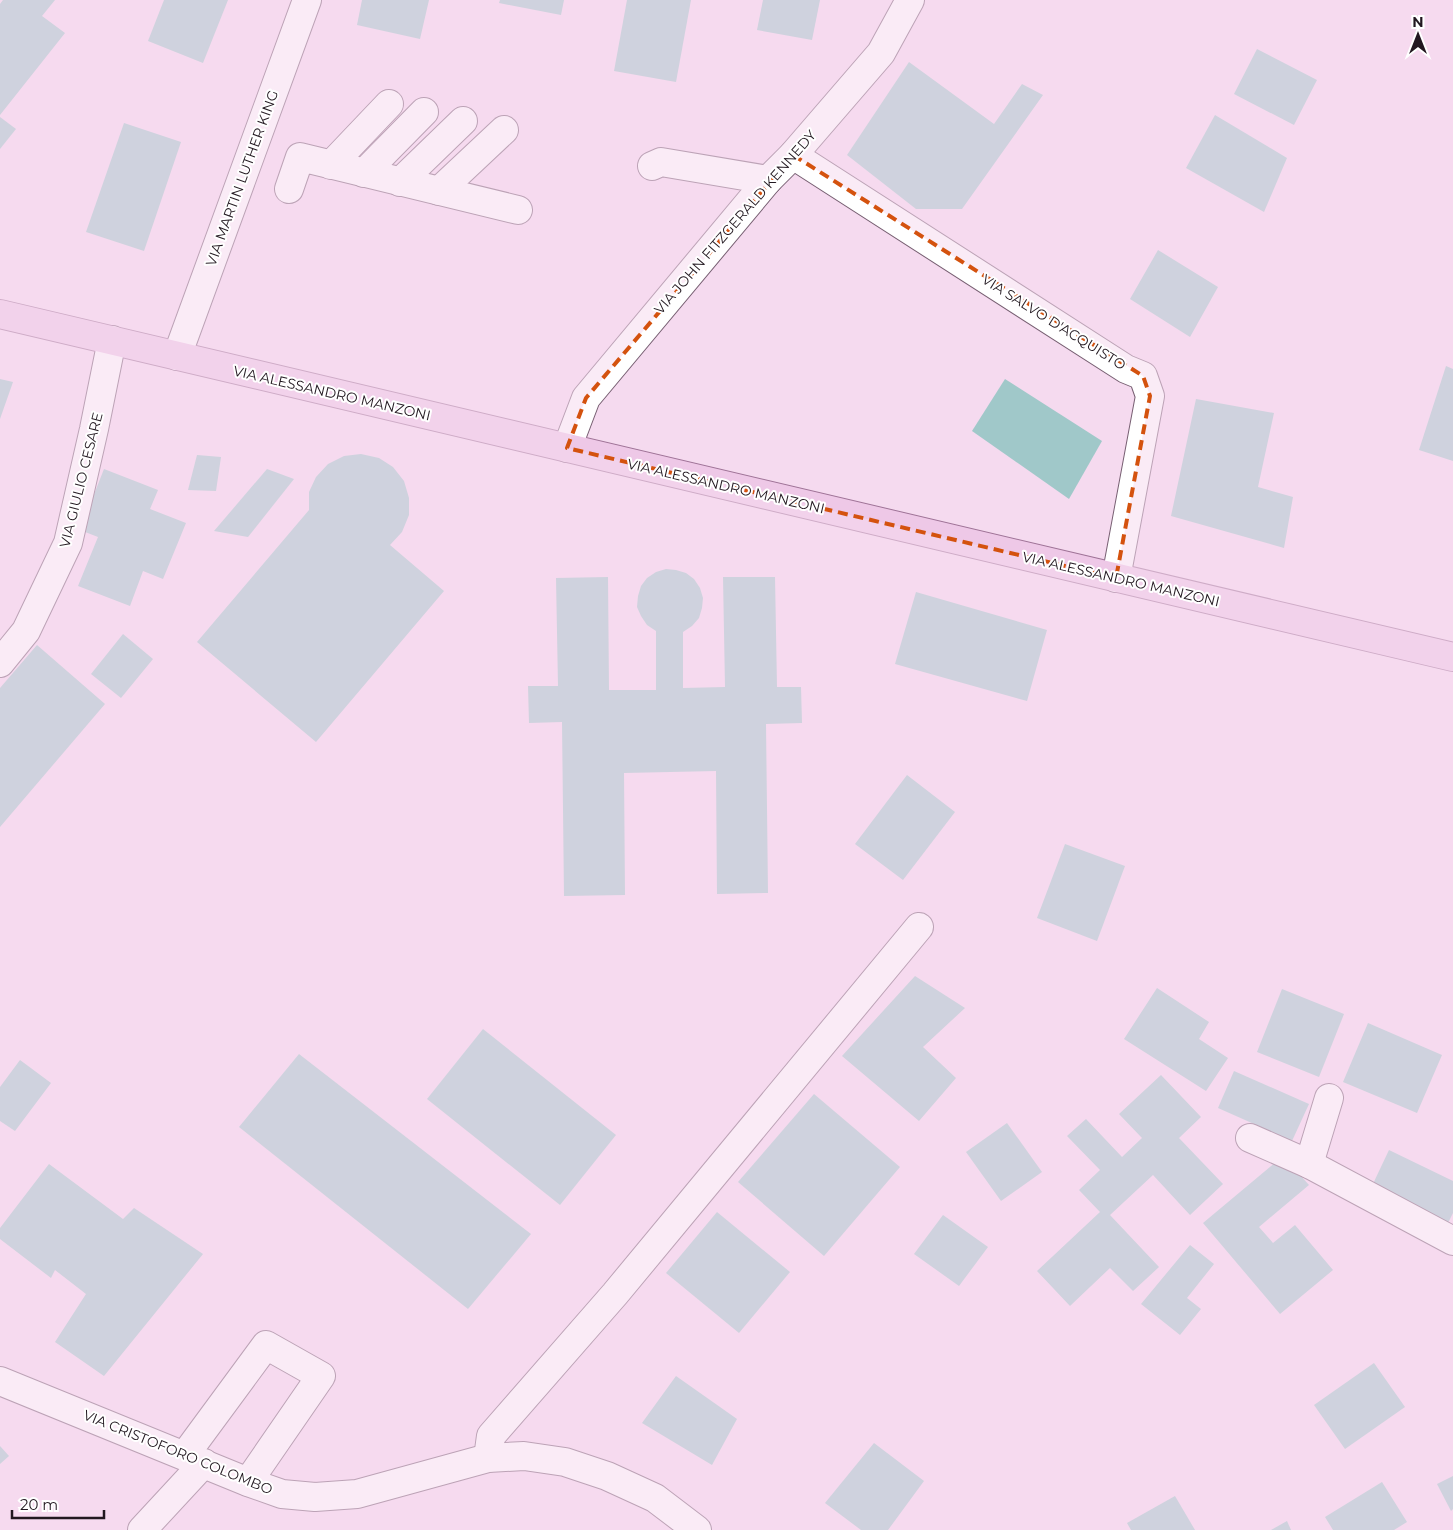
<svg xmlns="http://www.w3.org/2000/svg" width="1453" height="1530" font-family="Montserrat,sans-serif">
  <rect width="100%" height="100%" fill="#f5daef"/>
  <g fill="#a0c8c9">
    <polygon points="3,0 55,0 42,16 65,33 0,115 0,4"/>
    <polygon points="164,0 228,0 203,63 148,41"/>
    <polygon points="362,0 429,0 420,39 357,25"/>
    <polygon points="500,0 564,0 561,15 499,3"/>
    <polygon points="627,0 691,0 676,82 614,71"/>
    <polygon points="763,0 820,0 812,40 757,30"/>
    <polygon points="1257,49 1317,80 1294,125 1234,94"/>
    <polygon points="909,62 994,124 1022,84 1043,95 962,209 916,209 847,155"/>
    <polygon points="1215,115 1287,158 1264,212 1186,168"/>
    <polygon points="0,117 16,129 0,149"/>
    <polygon points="124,123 181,142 144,251 86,232"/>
    <polygon points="1158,250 1218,287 1190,337 1130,299"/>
    <polygon points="1446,366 1453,369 1453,461 1419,450"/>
    <polygon points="0,379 13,382 0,419"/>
    <polygon points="1005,379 1102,441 1069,499 972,431"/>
    <polygon points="1196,399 1274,413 1258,487 1293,497 1284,548 1171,516"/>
    <polygon points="361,454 379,458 393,467 404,481 409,498 409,515 402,532 390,545 444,591 316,742 197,642 309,510 309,492 316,477 328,464 344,456"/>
    <polygon points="197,455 221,457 216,491 188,490"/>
    <polygon points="104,469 158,490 150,509 186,523 163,579 143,571 130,606 78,586 98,537 80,530"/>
    <polygon points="267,469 294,479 248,537 214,531"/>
    <polygon points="666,569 676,570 686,573 694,579 700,588 703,598 702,608 699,618 692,626 683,632 683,688 725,687 723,577 775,577 777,687 801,687 802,723 766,724 768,893 717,894 716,771 624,773 625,895 564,896 562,722 529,723 528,686 558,686 556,578 608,577 609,690 656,690 656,631 647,625 641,616 637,607 638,596 641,586 647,578 656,572"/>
    <polygon points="916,592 1047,630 1027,701 895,664"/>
    <polygon points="123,634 153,659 121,698 91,674"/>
    <polygon points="37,645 105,704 0,827 0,688"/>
    <polygon points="907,775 955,812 903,880 855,844"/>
    <polygon points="1065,844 1125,866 1097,941 1037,918"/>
    <polygon points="915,976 965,1008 923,1047 956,1078 919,1121 842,1056"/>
    <polygon points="1157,988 1209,1022 1199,1039 1228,1058 1206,1091 1124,1039"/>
    <polygon points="1282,989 1344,1014 1319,1077 1257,1052"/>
    <polygon points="1368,1023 1442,1055 1417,1113 1343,1082"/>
    <polygon points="483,1029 616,1135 560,1205 427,1099"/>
    <polygon points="299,1054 531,1234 468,1309 239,1127"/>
    <polygon points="20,1060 51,1083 15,1131 0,1121 0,1087"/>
    <polygon points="1234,1071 1309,1104 1292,1141 1218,1108"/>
    <polygon points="1161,1075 1201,1117 1179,1138 1223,1184 1190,1215 1153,1175 1110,1215 1159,1267 1133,1291 1110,1268 1070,1306 1037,1271 1100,1212 1079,1190 1100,1170 1067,1136 1086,1119 1122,1157 1142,1138 1119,1114"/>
    <polygon points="814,1094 900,1167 824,1256 738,1182"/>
    <polygon points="1007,1123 1042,1172 1001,1201 966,1152"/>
    <polygon points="1389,1150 1453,1181 1453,1213 1447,1225 1371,1188"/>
    <polygon points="1283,1156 1309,1185 1259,1227 1273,1243 1295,1225 1333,1270 1280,1314 1203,1223"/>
    <polygon points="49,1164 123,1219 134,1208 203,1254 104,1376 55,1342 86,1294 55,1270 51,1278 0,1239 0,1228"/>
    <polygon points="717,1212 790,1272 739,1333 666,1273"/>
    <polygon points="943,1215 988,1247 959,1286 914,1254"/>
    <polygon points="1190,1245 1214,1264 1187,1298 1201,1309 1180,1335 1141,1304"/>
    <polygon points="1374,1363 1405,1407 1345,1449 1314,1405"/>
    <polygon points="676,1376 737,1419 712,1465 642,1423"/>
    <polygon points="874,1443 924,1481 888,1530 861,1530 825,1503"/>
    <polygon points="0,1446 9,1456 0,1464"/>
    <polygon points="1453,1476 1453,1509 1451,1511 1437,1484"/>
    <polygon points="1382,1482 1407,1522 1394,1530 1333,1530 1325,1517"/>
    <polygon points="1175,1496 1195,1530 1131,1530 1127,1523"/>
    <polygon points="1287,1521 1291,1530 1271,1530"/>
  </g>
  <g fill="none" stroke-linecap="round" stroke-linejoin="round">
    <g stroke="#775f72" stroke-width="30">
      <g id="minor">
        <polyline points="793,155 1126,369 1143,376 1150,396 1116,578"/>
        <polyline points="331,165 389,104"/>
        <polyline points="652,166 661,162 768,180"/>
        <polyline points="364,173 424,112"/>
        <polyline points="400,182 463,121"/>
        <polyline points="289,189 300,157 518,210"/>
        <polyline points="439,191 504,130"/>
        <polyline points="177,356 307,0"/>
        <polyline points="567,448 586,398 768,180 793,155 881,53 910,0"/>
        <polyline points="0,663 26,631 68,543 94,429 112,340"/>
        <polyline points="1250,1138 1309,1164 1453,1241"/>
        <polyline points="1309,1164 1329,1098"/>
        <polyline points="0,1381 248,1482 282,1494 315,1497 357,1494 488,1458 524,1456 565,1462 607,1476 655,1498 697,1530"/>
        <polyline points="185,1455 266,1345 321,1376 248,1482"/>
        <polyline points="488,1458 491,1436 615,1294 919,927"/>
        <polyline points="142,1530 204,1463"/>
      </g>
    </g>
    <g stroke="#9f7397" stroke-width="30">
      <polyline id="major" points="0,314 1453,657"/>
    </g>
    <use href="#minor" stroke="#fff" stroke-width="28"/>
    <use href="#major" stroke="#eec8e7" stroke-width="28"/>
  </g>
  <path d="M0 0H1453V1530H0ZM793,155L1143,376L1150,396L1116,578L567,448L586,398Z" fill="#f5daef" fill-opacity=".55" fill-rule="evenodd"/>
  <path fill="none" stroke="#d4520e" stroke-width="4" stroke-dasharray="10 6" stroke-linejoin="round" d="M793,155L1143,376L1150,396L1116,578L567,448L586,398Z"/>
  <g text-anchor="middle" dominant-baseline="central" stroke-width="4" stroke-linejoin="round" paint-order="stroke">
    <g font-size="14" fill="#221820" stroke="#fff">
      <text transform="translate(242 178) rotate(-70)">VIA MARTIN LUTHER KING</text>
      <text transform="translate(735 222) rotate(-49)">VIA JOHN FITZGERALD KENNEDY</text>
      <text transform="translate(1054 322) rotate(32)">VIA SALVO D'ACQUISTO</text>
      <text transform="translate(332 393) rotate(13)">VIA ALESSANDRO MANZONI</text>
      <text transform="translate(81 480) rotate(-76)">VIA GIULIO CESARE</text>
      <text transform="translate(726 486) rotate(13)">VIA ALESSANDRO MANZONI</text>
      <text transform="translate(1121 579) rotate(13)">VIA ALESSANDRO MANZONI</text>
      <text transform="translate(178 1452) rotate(22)">VIA CRISTOFORO COLOMBO</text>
    </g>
  </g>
  <g transform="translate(1418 35)" stroke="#ffffff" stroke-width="4" paint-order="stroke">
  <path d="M0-4L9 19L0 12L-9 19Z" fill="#221820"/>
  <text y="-8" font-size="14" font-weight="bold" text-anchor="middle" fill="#221820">N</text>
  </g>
  <path d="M12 1510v8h92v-8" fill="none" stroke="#221820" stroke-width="2.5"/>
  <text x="20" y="1510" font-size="15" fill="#221820" stroke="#ffffff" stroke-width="4" paint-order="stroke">20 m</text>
</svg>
